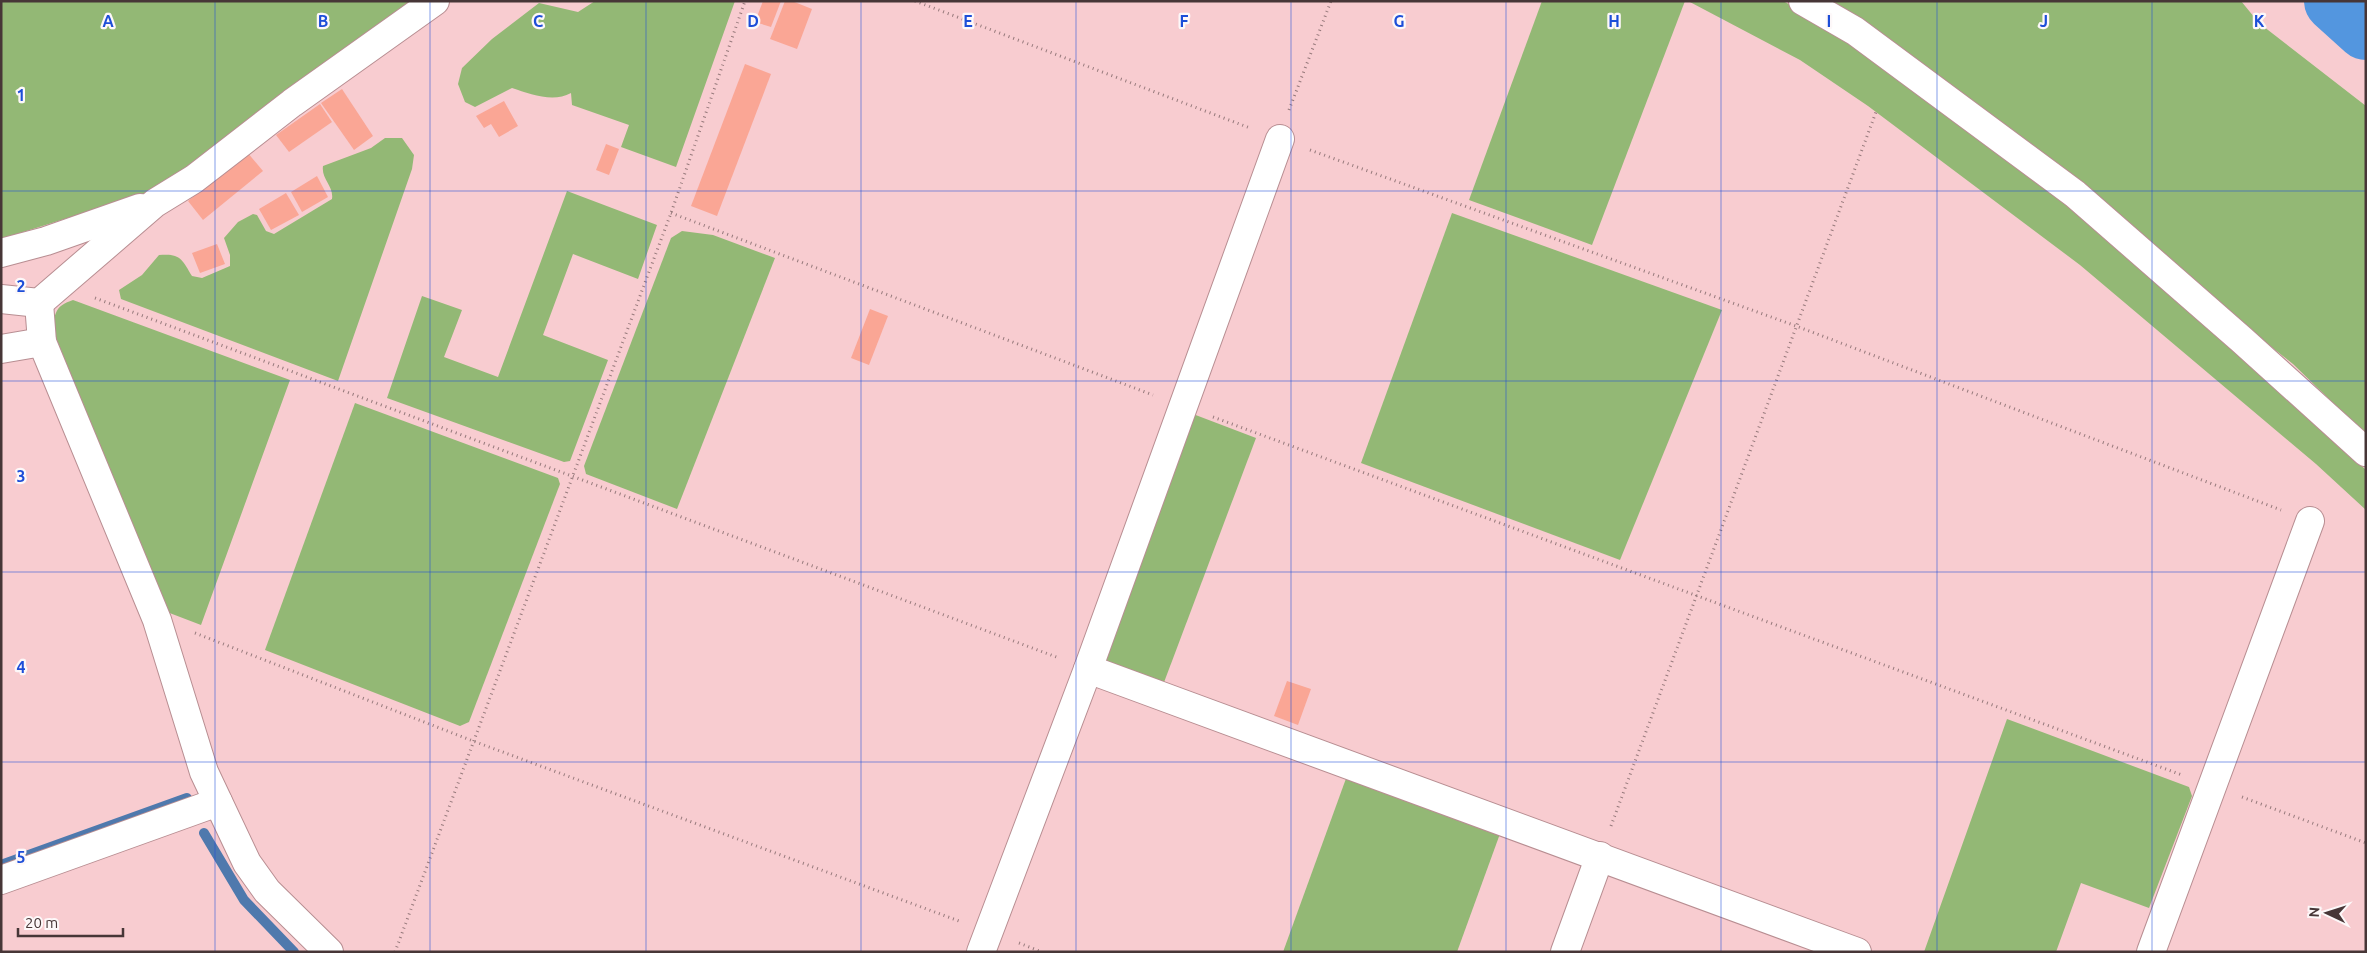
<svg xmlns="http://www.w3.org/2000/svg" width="2367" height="953" font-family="Ubuntu,sans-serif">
  <rect width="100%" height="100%" fill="#f8ccd0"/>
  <g fill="#93b875">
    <polygon points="1,1 416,1 157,190 1,239"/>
    <path d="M595,1H735L676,167L621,147L629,125L572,105L571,93C553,103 530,94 512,88L475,107L465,102L458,84L462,68L492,39L539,3L578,12Z"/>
    <polygon points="1542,1 1685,1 1592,245 1469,200"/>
    <polygon points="1688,1 1783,1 1813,17 2073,204 2270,380 2366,470 2366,510 2316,464 2080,265 1868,106 1800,60"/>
    <polygon points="1831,1 2241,1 2259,23 2366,106 2366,435 2293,364"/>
    <path d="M385,138H402L414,155L412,169L338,381L121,299L119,290L142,275L159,255C180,253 182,259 192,276L202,278L230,266V255L224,238L238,222L253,214L257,215L266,231L274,234L332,199C334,186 321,179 323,166L371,148Z"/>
    <polygon points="567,191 657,225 638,279 573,254 543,335 608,360 570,461 564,462 387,398 422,296 462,310 444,357 498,377"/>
    <polygon points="1452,213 1722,310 1620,560 1361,463"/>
    <polygon points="682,231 713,235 775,258 677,509 586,474 584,466 671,238"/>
    <path d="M73,300L290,380L201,625L167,612L52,328C56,312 55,306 73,300Z"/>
    <polygon points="355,403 558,478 560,484 469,722 460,726 265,650"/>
    <polygon points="1193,414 1256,438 1163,685 1105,664"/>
    <polygon points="2007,719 2189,787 2192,796 2149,908 2081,883 2056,952 1924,952"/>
    <polygon points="1348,773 1501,831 1457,952 1283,952"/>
  </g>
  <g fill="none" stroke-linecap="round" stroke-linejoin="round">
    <g stroke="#4f79ad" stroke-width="10">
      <polyline points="204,833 244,900 294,952"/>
      <polyline points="1,865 187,798"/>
    </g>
    <polyline stroke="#5396df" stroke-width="62" points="2335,1 2366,29"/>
  </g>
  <g fill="#faa695">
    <polygon points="763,1 781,1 771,27 755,22"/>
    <polygon points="785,1 792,1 812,9 797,49 770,39"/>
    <polygon points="745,64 771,74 717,216 691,206"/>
    <polygon points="342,89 373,136 354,150 321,103"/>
    <polygon points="504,101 518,126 499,137 491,124 484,128 476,116"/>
    <polygon points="320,104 332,122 289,152 276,135"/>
    <polygon points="606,144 619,149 609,175 596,170"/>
    <polygon points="247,152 263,171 203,220 188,201"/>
    <polygon points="317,176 328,197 302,212 291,192"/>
    <polygon points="286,193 299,215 271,230 259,209"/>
    <polygon points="217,244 225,264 200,273 192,253"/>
    <polygon points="870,309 888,316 869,365 851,358"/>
    <polygon points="1287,681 1311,689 1298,725 1274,716"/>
  </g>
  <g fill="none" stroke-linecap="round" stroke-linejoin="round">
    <g stroke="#b88e92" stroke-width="30">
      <g id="minor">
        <polyline points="1803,1 1855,31 2075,194 2242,340 2366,452"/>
        <polyline points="1,253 46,241 140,208"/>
        <polyline points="1,299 39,303 155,203 194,179 292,103 435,1"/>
        <polyline points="39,303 42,342 157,620 204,772 247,863 267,891 329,952"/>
        <polyline points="1,349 42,342"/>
        <polyline points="1088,669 1857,952"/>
        <polyline points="1,880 218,802"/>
        <polyline points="981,952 1088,669 1280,139"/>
        <polyline points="1565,952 1600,856"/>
        <polyline points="2151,952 2310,521"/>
      </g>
    </g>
    <g stroke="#977a7c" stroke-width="3" stroke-dasharray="1 4" stroke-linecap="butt">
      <polyline points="915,1 1250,128"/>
      <polyline points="1289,110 1331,1"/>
      <polyline points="1310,150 1796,326 2281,510"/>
      <polyline points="671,213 1153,395"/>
      <polyline points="95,298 1059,658"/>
      <polyline points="1213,417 2182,775"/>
      <polyline points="195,633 473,741 959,921"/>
      <polyline points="2242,797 2366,843"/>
      <polyline points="1611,826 1876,112"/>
      <polyline points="1019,943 1042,952"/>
      <polyline points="395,952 671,213 745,1"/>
    </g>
    <use href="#minor" stroke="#fff" stroke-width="28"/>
  </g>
  <path fill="none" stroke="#1d4ed8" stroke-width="1" stroke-opacity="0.55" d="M215,1V952M430,1V952M646,1V952M861,1V952M1076,1V952M1291,1V952M1506,1V952M1721,1V952M1937,1V952M2152,1V952M1,191H2366M1,381H2366M1,572H2366M1,762H2366"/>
  <g font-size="16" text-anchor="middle" font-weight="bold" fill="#1d4ed8" stroke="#fdf8f9" stroke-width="4.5" stroke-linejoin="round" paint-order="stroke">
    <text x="108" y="27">A</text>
    <text x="323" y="27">B</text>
    <text x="538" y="27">C</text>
    <text x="753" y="27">D</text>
    <text x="968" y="27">E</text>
    <text x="1184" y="27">F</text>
    <text x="1399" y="27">G</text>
    <text x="1614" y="27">H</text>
    <text x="1829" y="27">I</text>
    <text x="2044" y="27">J</text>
    <text x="2259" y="27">K</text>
    <text x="21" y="101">1</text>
    <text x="21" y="292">2</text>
    <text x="21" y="482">3</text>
    <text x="21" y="673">4</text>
    <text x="21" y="863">5</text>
  </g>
  <rect width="2367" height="953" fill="none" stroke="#473637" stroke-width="5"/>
  <g transform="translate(2327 913) rotate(274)" stroke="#fdf8f9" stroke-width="4" paint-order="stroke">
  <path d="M0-4L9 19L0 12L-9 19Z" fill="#473637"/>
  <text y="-8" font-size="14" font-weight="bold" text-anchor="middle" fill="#473637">N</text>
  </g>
  <path d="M18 928v8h105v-8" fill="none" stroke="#473637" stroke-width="2.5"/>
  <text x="25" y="928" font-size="15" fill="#473637" stroke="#fdf8f9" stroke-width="4" paint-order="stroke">20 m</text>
</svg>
